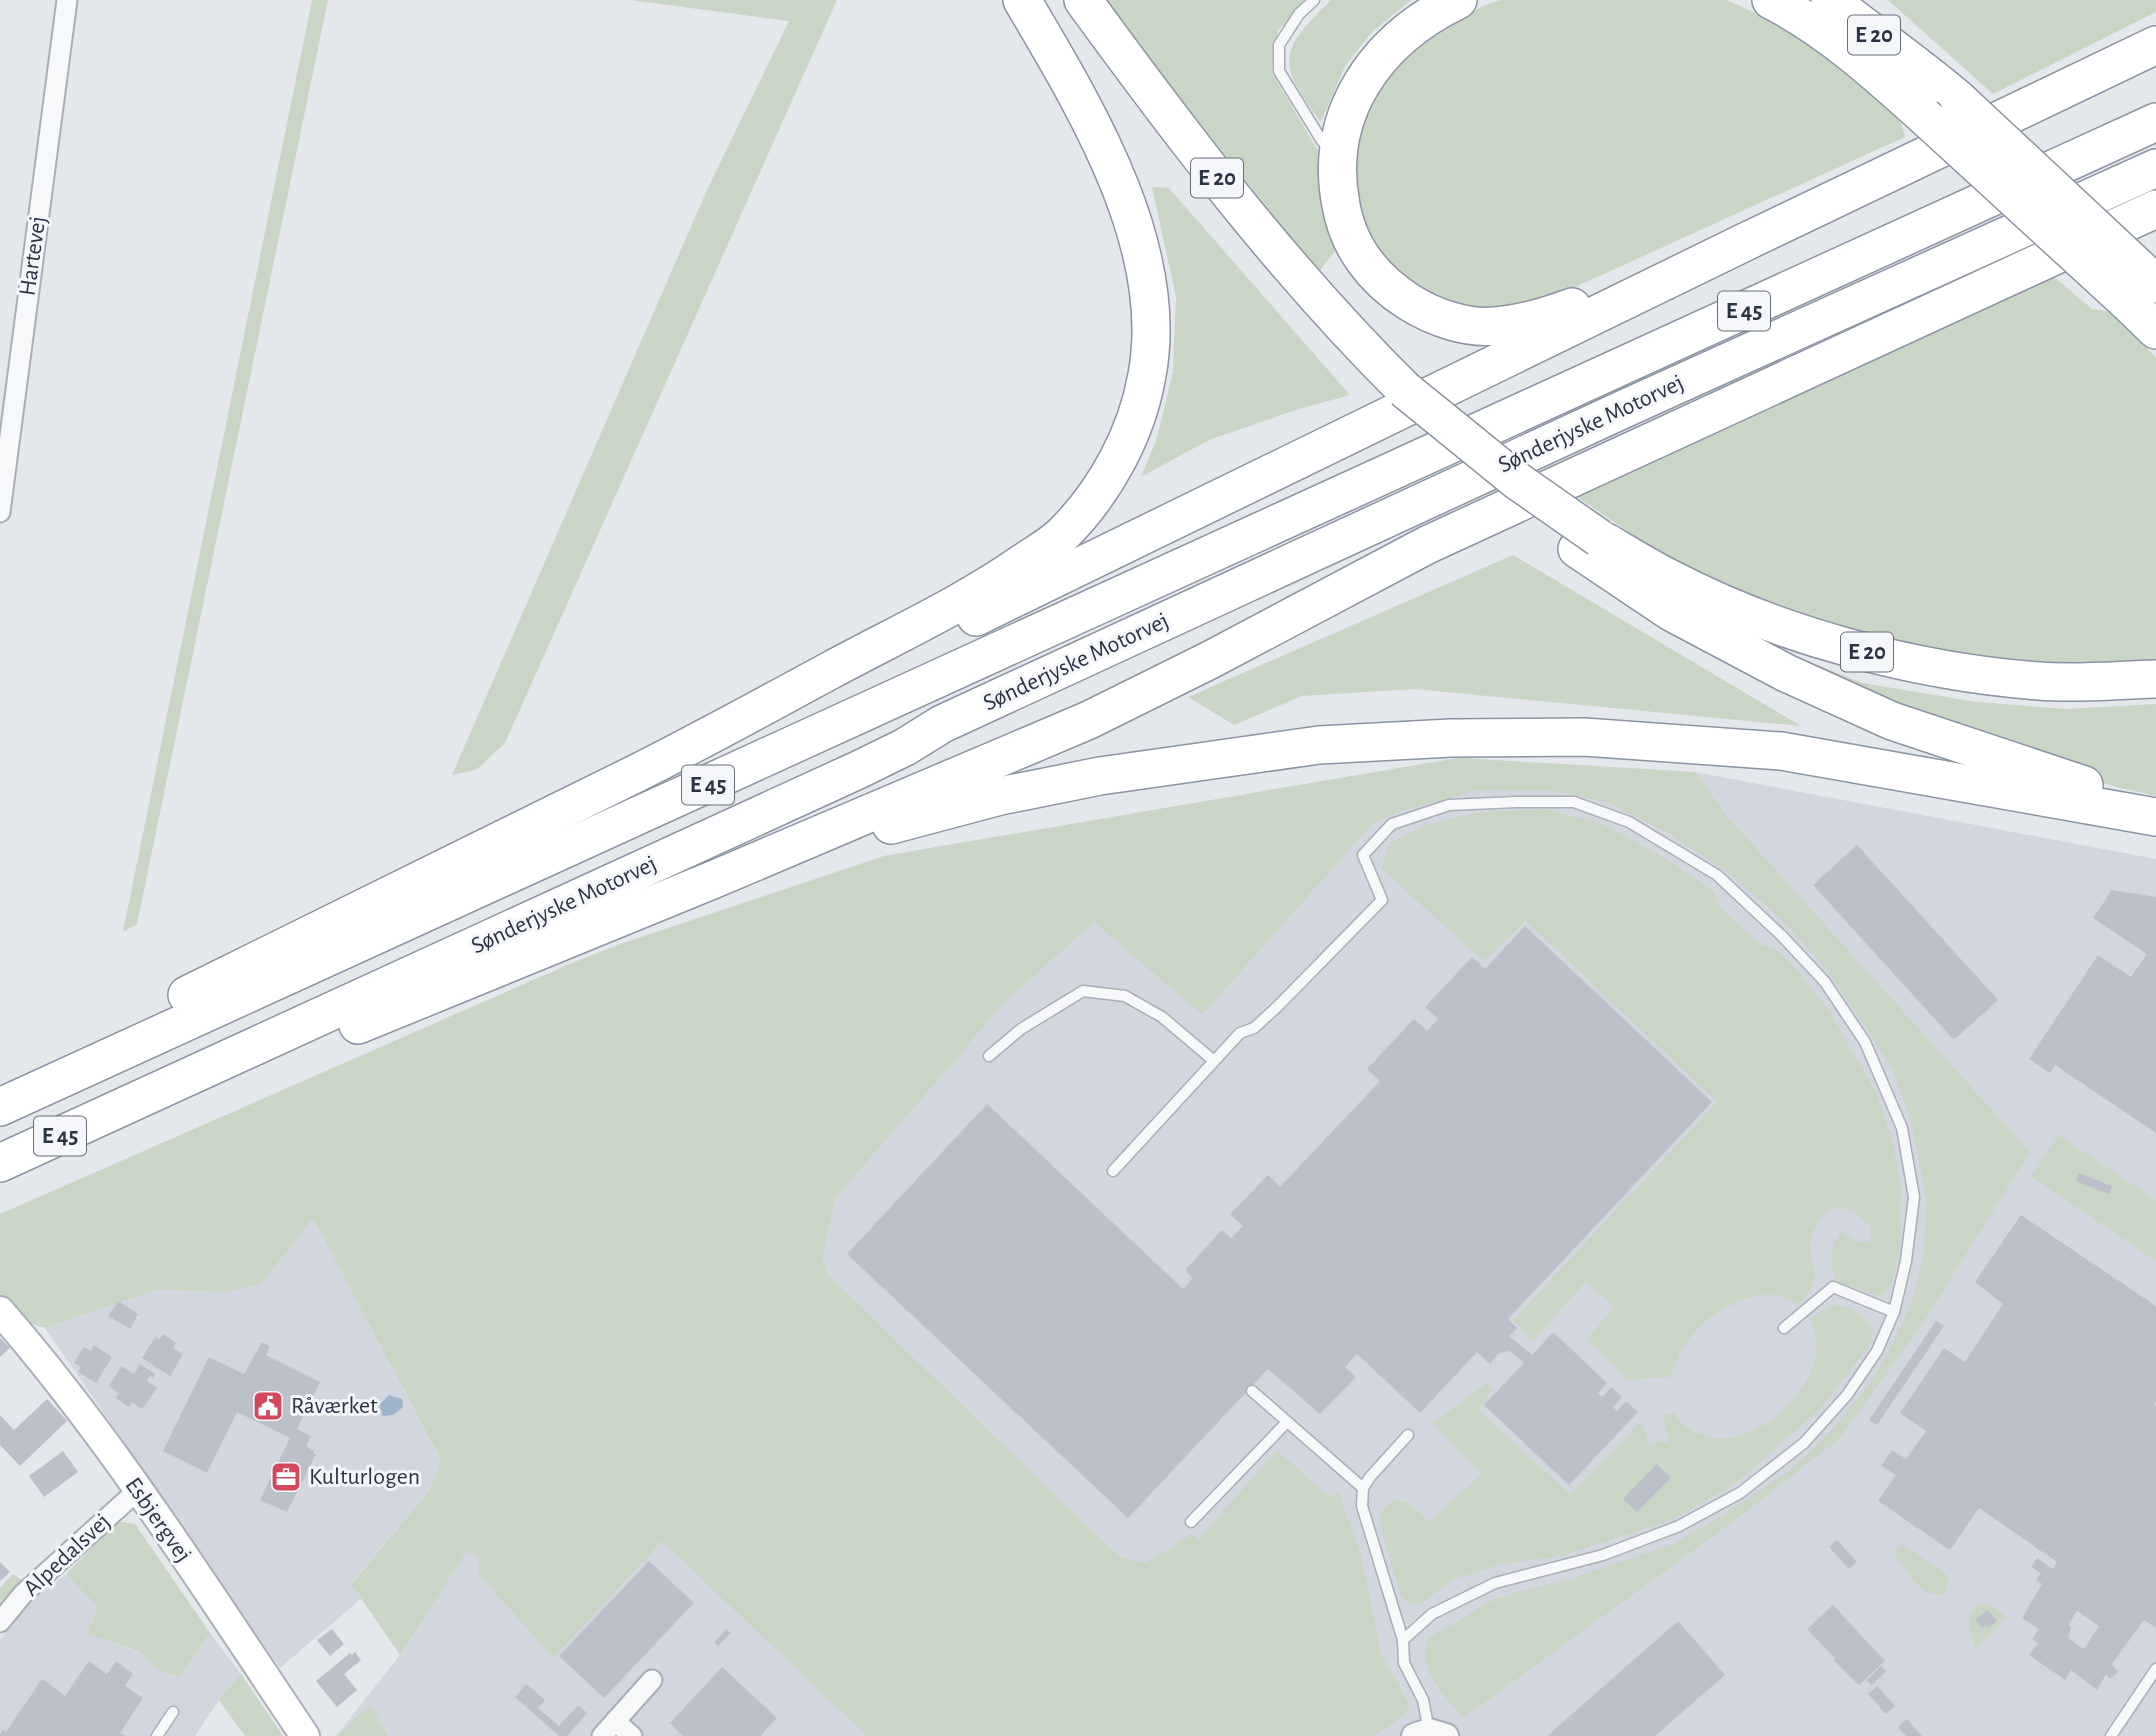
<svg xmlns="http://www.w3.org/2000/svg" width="2156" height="1736" font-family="'Alegreya Sans',sans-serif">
  <rect width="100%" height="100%" fill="#e4e7ec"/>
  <g fill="#d2d6de">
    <polygon points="1458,758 1695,772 2156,859 2156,1736 336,1736 400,1655 535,1444 471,1281 884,856"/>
    <polygon points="313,1217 441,1462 428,1492 351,1583 361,1599 280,1668 45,1328 157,1290 225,1292 261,1284"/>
    <polygon points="66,1574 98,1607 87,1634 141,1653 159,1671 180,1677 210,1633 241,1674 219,1700 195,1736 0,1736 0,1640 26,1606"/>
  </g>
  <g fill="#c9d6c5">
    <polygon points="312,0 328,0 137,924 123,932"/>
    <polygon points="630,0 837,0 505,743 476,770 452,775 707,190 789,21"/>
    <polygon points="1106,0 1309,0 1278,30 1272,73 1318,151 1341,243 1319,272 1140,49"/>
    <path d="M1331,0H1411L1372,32L1345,66L1321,122C1276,62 1278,52 1331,0Z"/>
    <polygon points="1500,0 1727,0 1805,36 1898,113 1905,137 1551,298 1483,313 1424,292 1395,272 1370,235 1350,188 1355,131 1381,83 1432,33 1485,5"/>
    <polygon points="1888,0 2156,0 2156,12 1993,94"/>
    <polygon points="1152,187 1169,188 1350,395 1296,410 1209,440 1141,477 1156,441 1173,372 1176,297"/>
    <polygon points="2054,277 2092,309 2113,312 2156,358 2156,665 2039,665 1870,643 1694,576 1573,494 1783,397"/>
    <polygon points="1513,555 1801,726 1414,689 1302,696 1234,725 1188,697"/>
    <polygon points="1715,625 1863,683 1976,702 2066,709 2156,704 2156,796 2116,787 1966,740"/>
    <path d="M1458,758L1695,772L1725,814L2030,1152L1921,1326L1839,1439L1738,1518L1463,1718C1444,1694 1417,1671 1428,1639L1493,1600L1524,1590L1568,1580L1675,1543L1725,1514L1794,1467L1831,1431L1871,1382L1893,1343L1913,1299L1924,1254L1926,1197L1910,1116L1892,1070L1869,1031L1822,963L1773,911L1725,870L1670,834L1607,802L1554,791L1477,790L1399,812L1372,824L1202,1015L1094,922L1008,999L971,1040L958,1060L943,1074L836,1197L822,1257L829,1276L1119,1557L1146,1563L1192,1534L1198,1540L1277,1450L1330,1498L1338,1491L1361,1555L1381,1654L1410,1706L1403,1716L1374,1736H867L662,1541L553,1658L478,1573L480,1559L467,1551L400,1655L351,1584L428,1492L441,1461L313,1218L261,1284L225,1292L157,1290L45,1328L0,1314V1214L572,963L620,944L884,856Z"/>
    <path d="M1545,809L1602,824L1663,857L1713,891L1720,907L1762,946L1774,948L1798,971L1828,1009L1877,1095L1892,1139L1901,1188L1900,1248L1893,1280L1882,1297L1837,1282C1829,1264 1830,1249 1840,1232L1857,1241L1869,1243L1871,1229C1857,1210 1851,1206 1827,1210C1822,1217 1815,1226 1812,1235C1805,1264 1828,1278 1798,1304C1790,1301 1782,1296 1773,1295C1759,1294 1748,1298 1736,1303C1703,1317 1680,1342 1671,1377L1627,1380L1587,1339L1614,1307L1586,1281L1533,1341L1513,1320L1717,1102L1526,921L1483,961L1381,868L1390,843L1429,824L1481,812Z"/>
    <polygon points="2059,1135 2156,1200 2156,1261 2031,1177"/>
    <path d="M1830,1305C1853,1306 1857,1311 1873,1328L1871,1343L1820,1409L1736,1483L1672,1520L1561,1556L1502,1564L1454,1579L1423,1602L1411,1606L1400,1594L1381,1527L1380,1514L1393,1499L1406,1502L1430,1522L1481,1474L1433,1423L1487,1383L1493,1389L1478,1410L1570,1494L1641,1421L1649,1446L1658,1441L1669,1443L1663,1416L1674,1413C1719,1477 1815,1407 1817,1345C1817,1336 1813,1327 1810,1319Z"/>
    <polygon points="117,1521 135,1524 210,1633 180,1677 159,1671 140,1652 87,1634 98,1607 66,1574"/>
    <path d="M1901,1544L1946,1574L1949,1582L1944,1594C1921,1599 1910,1574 1897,1558L1895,1551Z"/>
    <polygon points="13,1574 23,1581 0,1610 0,1588"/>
    <path d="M1980,1604H1987L2007,1617L1976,1649C1969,1632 1963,1616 1980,1604Z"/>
    <polygon points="241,1674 283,1736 245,1736 219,1700"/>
    <polygon points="370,1704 388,1736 337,1736"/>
  </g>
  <polygon fill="#9fb4cc" points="389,1395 402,1399 403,1407 393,1415 383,1416 379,1405"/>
  <g fill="#bbc0ca" fill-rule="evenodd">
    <polygon points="1857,845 1998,1000 1954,1040 1813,885"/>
    <polygon points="2112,890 2156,897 2156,1133 2055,1065 2050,1073 2029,1059 2098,955 2131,977 2147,954 2093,918"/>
    <polygon points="1525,926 1712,1102 1508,1319 1517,1328 1509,1336 1532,1355 1553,1332 1607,1383 1598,1393 1602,1397 1611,1387 1622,1397 1613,1407 1617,1411 1626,1401 1638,1412 1569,1485 1484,1405 1524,1363 1510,1351 1499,1353 1490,1364 1477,1352 1420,1413 1357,1354 1345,1367 1356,1377 1320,1414 1268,1369 1128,1518 847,1254 987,1104 1183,1289 1193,1278 1185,1270 1222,1230 1231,1238 1243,1226 1230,1214 1268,1175 1280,1187 1380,1081 1367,1069 1414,1019 1427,1031 1438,1019 1425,1007 1472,957 1485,969"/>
    <polygon points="2079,1173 2112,1186 2109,1194 2076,1181"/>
    <path d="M2021,1215L2156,1306V1401L2154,1405L2156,1406V1628L2144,1620L2112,1664L2118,1672L2110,1679L2106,1674L2097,1690L2071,1670L2065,1680L2029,1655L2038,1643L2032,1639L2039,1629L2022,1618L2042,1584L2036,1580L2041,1573L2031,1567L2037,1558L2053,1569L2057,1562L1979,1508L1950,1550L1878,1501L1896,1475L1881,1466L1892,1450L1906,1459L1926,1431L1900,1413L1944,1348L1965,1362L2003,1304L1975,1282ZM2077,1611L2099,1626L2084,1649L2068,1638L2071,1627L2068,1625Z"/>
    <polygon points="118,1301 138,1314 130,1329 108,1316"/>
    <polygon points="1936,1321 1944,1326 1877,1425 1869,1420"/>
    <polygon points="163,1334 176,1343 173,1348 183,1354 170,1376 142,1358 156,1336 159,1339"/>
    <polygon points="0,1338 10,1348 0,1357"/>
    <polygon points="262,1342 270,1346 266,1355 320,1382 297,1429 311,1436 306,1446 314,1451 313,1454 316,1454 287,1512 260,1500 290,1438 237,1412 207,1473 163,1451 209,1357 244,1374"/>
    <polygon points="94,1345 112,1357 96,1383 78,1372 81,1367 74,1363 84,1347 91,1351"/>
    <polygon points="140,1364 155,1374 153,1378 150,1376 147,1381 157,1388 142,1409 132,1402 129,1407 116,1398 119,1393 109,1386 122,1366 134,1374"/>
    <polygon points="47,1399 67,1421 20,1466 0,1445 0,1415 14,1430"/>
    <polygon points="63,1451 78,1472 44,1497 29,1476"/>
    <polygon points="1657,1464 1671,1478 1637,1512 1623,1499"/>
    <polygon points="1837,1540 1857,1562 1849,1569 1829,1547"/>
    <polygon points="649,1561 694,1603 604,1698 559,1656"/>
    <polygon points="0,1562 10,1572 0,1581"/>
    <polygon points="1833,1605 1885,1661 1859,1685 1833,1660 1835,1658 1807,1629"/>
    <polygon points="1987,1610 1997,1621 1989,1628 1986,1625 1982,1628 1975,1620"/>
    <polygon points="1678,1621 1725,1675 1655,1736 1547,1736"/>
    <polygon points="332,1629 344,1644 330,1656 317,1640"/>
    <polygon points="726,1629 731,1633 718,1646 714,1642"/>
    <polygon points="355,1652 361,1660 344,1674 357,1690 337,1707 316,1681 350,1653 352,1655"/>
    <polygon points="89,1661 107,1674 116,1661 133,1674 125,1686 143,1698 120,1733 125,1736 0,1736 2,1729 6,1732 42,1679 65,1696"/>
    <polygon points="1881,1666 1886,1671 1872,1685 1867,1680"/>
    <polygon points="722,1667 777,1718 760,1736 683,1736 670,1723"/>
    <polygon points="526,1684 545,1700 538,1708 559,1726 578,1705 587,1713 567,1736 559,1736 515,1697"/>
    <polygon points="1877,1686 1895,1706 1886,1714 1868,1694"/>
    <polygon points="1907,1719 1922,1736 1906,1736 1898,1727"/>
  </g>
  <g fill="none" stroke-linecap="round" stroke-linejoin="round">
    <g stroke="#a9aeb7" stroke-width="13">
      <g id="service">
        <polyline points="1314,0 1299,14 1279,45 1279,71 1322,141 1331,150"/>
        <polyline points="989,1056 1021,1029 1083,991 1125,996 1162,1017 1214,1061"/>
        <polyline points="1113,1171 1240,1033 1254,1028 1277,1007 1382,900 1363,855 1392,824 1449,805 1517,802 1574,802 1629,822 1717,875 1782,936 1825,982 1865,1042 1902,1128 1914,1197 1906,1261 1894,1312 1877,1351 1847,1395 1804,1443 1740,1493 1679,1526 1603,1555 1495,1583 1432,1614 1403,1640 1404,1663 1423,1700 1429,1731"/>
        <polyline points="1784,1328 1833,1287 1894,1312"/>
        <polyline points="1252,1391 1363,1488"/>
        <polyline points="1191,1522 1287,1422"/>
        <polyline points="1403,1640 1362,1506 1363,1488 1370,1477 1408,1435"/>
        <polyline points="157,1736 173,1712"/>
        <polyline points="2111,1736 2156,1669"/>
      </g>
    </g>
    <g stroke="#a9aeb7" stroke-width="23">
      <g id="minor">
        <polyline points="0,512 67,0"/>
        <polyline points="0,1622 23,1594 138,1490"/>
        <polyline points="615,1721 632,1736"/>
        <polyline points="602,1736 652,1680"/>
      </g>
    </g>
    <g stroke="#a9aeb7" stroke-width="28">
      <polyline id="tertiary" points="1414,1736 1429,1731 1446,1736"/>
    </g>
    <g stroke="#a9aeb7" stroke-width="32">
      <path id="secondary" d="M0,1311C114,1442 208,1592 305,1736"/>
    </g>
    <g stroke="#8b94a3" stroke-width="40">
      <g id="motorway">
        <path d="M1083,0C1182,136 1284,270 1404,389"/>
        <path d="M1458,0C1377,39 1323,113 1341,205C1348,246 1373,279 1409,302C1433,317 1466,329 1495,326C1521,324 1548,316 1572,307"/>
        <path d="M1771,0C1829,30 1876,73 1924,116"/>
        <path d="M1830,0C1873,34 1917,64 1959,100"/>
        <polyline points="2125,300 2156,330"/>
        <path d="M1606,542C1628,555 1649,568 1671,579C1780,636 1917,672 2039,681C2077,684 2117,680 2156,679"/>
        <polyline points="1577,549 1671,612 1786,673 1892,721 2084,785"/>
        <polyline points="976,617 1743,243 2156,45"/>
        <polyline points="891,825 1000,796 1100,776 1319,745 1451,738 1584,737 1781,751 2156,817"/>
        <path d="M187,995C336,922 486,849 635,774C701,741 766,705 831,670C896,635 964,604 1024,562C1037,553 1052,545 1063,534C1105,492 1137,434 1147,375C1171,246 1085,107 1022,0"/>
        <polyline points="358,1025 710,881 1089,720 1210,660 1427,545 2156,209"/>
        <polyline points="0,1107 2156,122"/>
        <polyline points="0,1163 858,770 905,747 942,724 1626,408 2156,168"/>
      </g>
    </g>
    <use href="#service" stroke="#f7f8fa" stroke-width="10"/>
    <use href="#minor" stroke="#f7f8fa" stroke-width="19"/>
    <use href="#tertiary" stroke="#f7f8fa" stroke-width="24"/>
    <use href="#secondary" stroke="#fff" stroke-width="28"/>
    <use href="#motorway" stroke="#fff" stroke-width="37"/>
    <g stroke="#8b94a3" stroke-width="40" stroke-linecap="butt">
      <g id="motorway-bridge">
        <polyline points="1959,100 2156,284"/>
        <polyline points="1924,116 2125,300"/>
        <polyline points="1404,389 1516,480 1599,538"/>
      </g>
    </g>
    <use href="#motorway-bridge" stroke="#fff" stroke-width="37"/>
  </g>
  <defs>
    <g id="civic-square" transform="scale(1.575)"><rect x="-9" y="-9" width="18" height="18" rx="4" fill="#d1495b" stroke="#f4f6f9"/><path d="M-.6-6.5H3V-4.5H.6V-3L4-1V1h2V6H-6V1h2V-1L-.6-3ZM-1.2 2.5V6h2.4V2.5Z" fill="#fff"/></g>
    <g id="office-square" transform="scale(1.575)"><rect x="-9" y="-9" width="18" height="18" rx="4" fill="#d1495b" stroke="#f4f6f9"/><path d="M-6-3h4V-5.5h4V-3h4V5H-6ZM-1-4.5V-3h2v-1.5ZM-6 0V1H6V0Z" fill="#fff"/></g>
  </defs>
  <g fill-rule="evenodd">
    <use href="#civic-square" x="268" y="1406"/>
    <use href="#office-square" x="286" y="1477"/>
  </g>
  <g text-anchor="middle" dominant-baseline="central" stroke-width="6" stroke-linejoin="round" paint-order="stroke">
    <g fill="#f4f6f9" stroke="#676e7b" stroke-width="2">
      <rect x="1848" y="15.5" width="52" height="39" rx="5"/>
      <rect x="1191" y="158.5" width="52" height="39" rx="5"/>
      <rect x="1718" y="291.5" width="52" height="39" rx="5"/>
      <rect x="1841" y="632.5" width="52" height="39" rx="5"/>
      <rect x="682" y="765.5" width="52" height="39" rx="5"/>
      <rect x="34" y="1116.5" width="52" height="39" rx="5"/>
    </g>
    <g font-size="23" font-weight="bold" fill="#2b3445">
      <text x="1874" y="35">E 20</text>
      <text x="1217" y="178">E 20</text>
      <text x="1744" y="311">E 45</text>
      <text x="1867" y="652">E 20</text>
      <text x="708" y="785">E 45</text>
      <text x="60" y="1136">E 45</text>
    </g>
    <g font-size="24" fill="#2b3445" stroke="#f4f6f9">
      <text transform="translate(33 256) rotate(-82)">Hartevej</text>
      <text transform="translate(1591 424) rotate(-25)">Sønderjyske Motorvej</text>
      <text transform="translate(1076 662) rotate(-25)">Sønderjyske Motorvej</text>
      <text transform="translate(564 905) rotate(-25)">Sønderjyske Motorvej</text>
      <text transform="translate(158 1520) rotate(55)">Esbjergvej</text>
      <text transform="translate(67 1555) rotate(-43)">Alpedalsvej</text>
    </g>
    <g font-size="24" fill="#2b3445" stroke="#f4f6f9" text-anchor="start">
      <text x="291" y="1406">Råværket</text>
      <text x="309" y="1477">Kulturlogen</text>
    </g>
  </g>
</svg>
